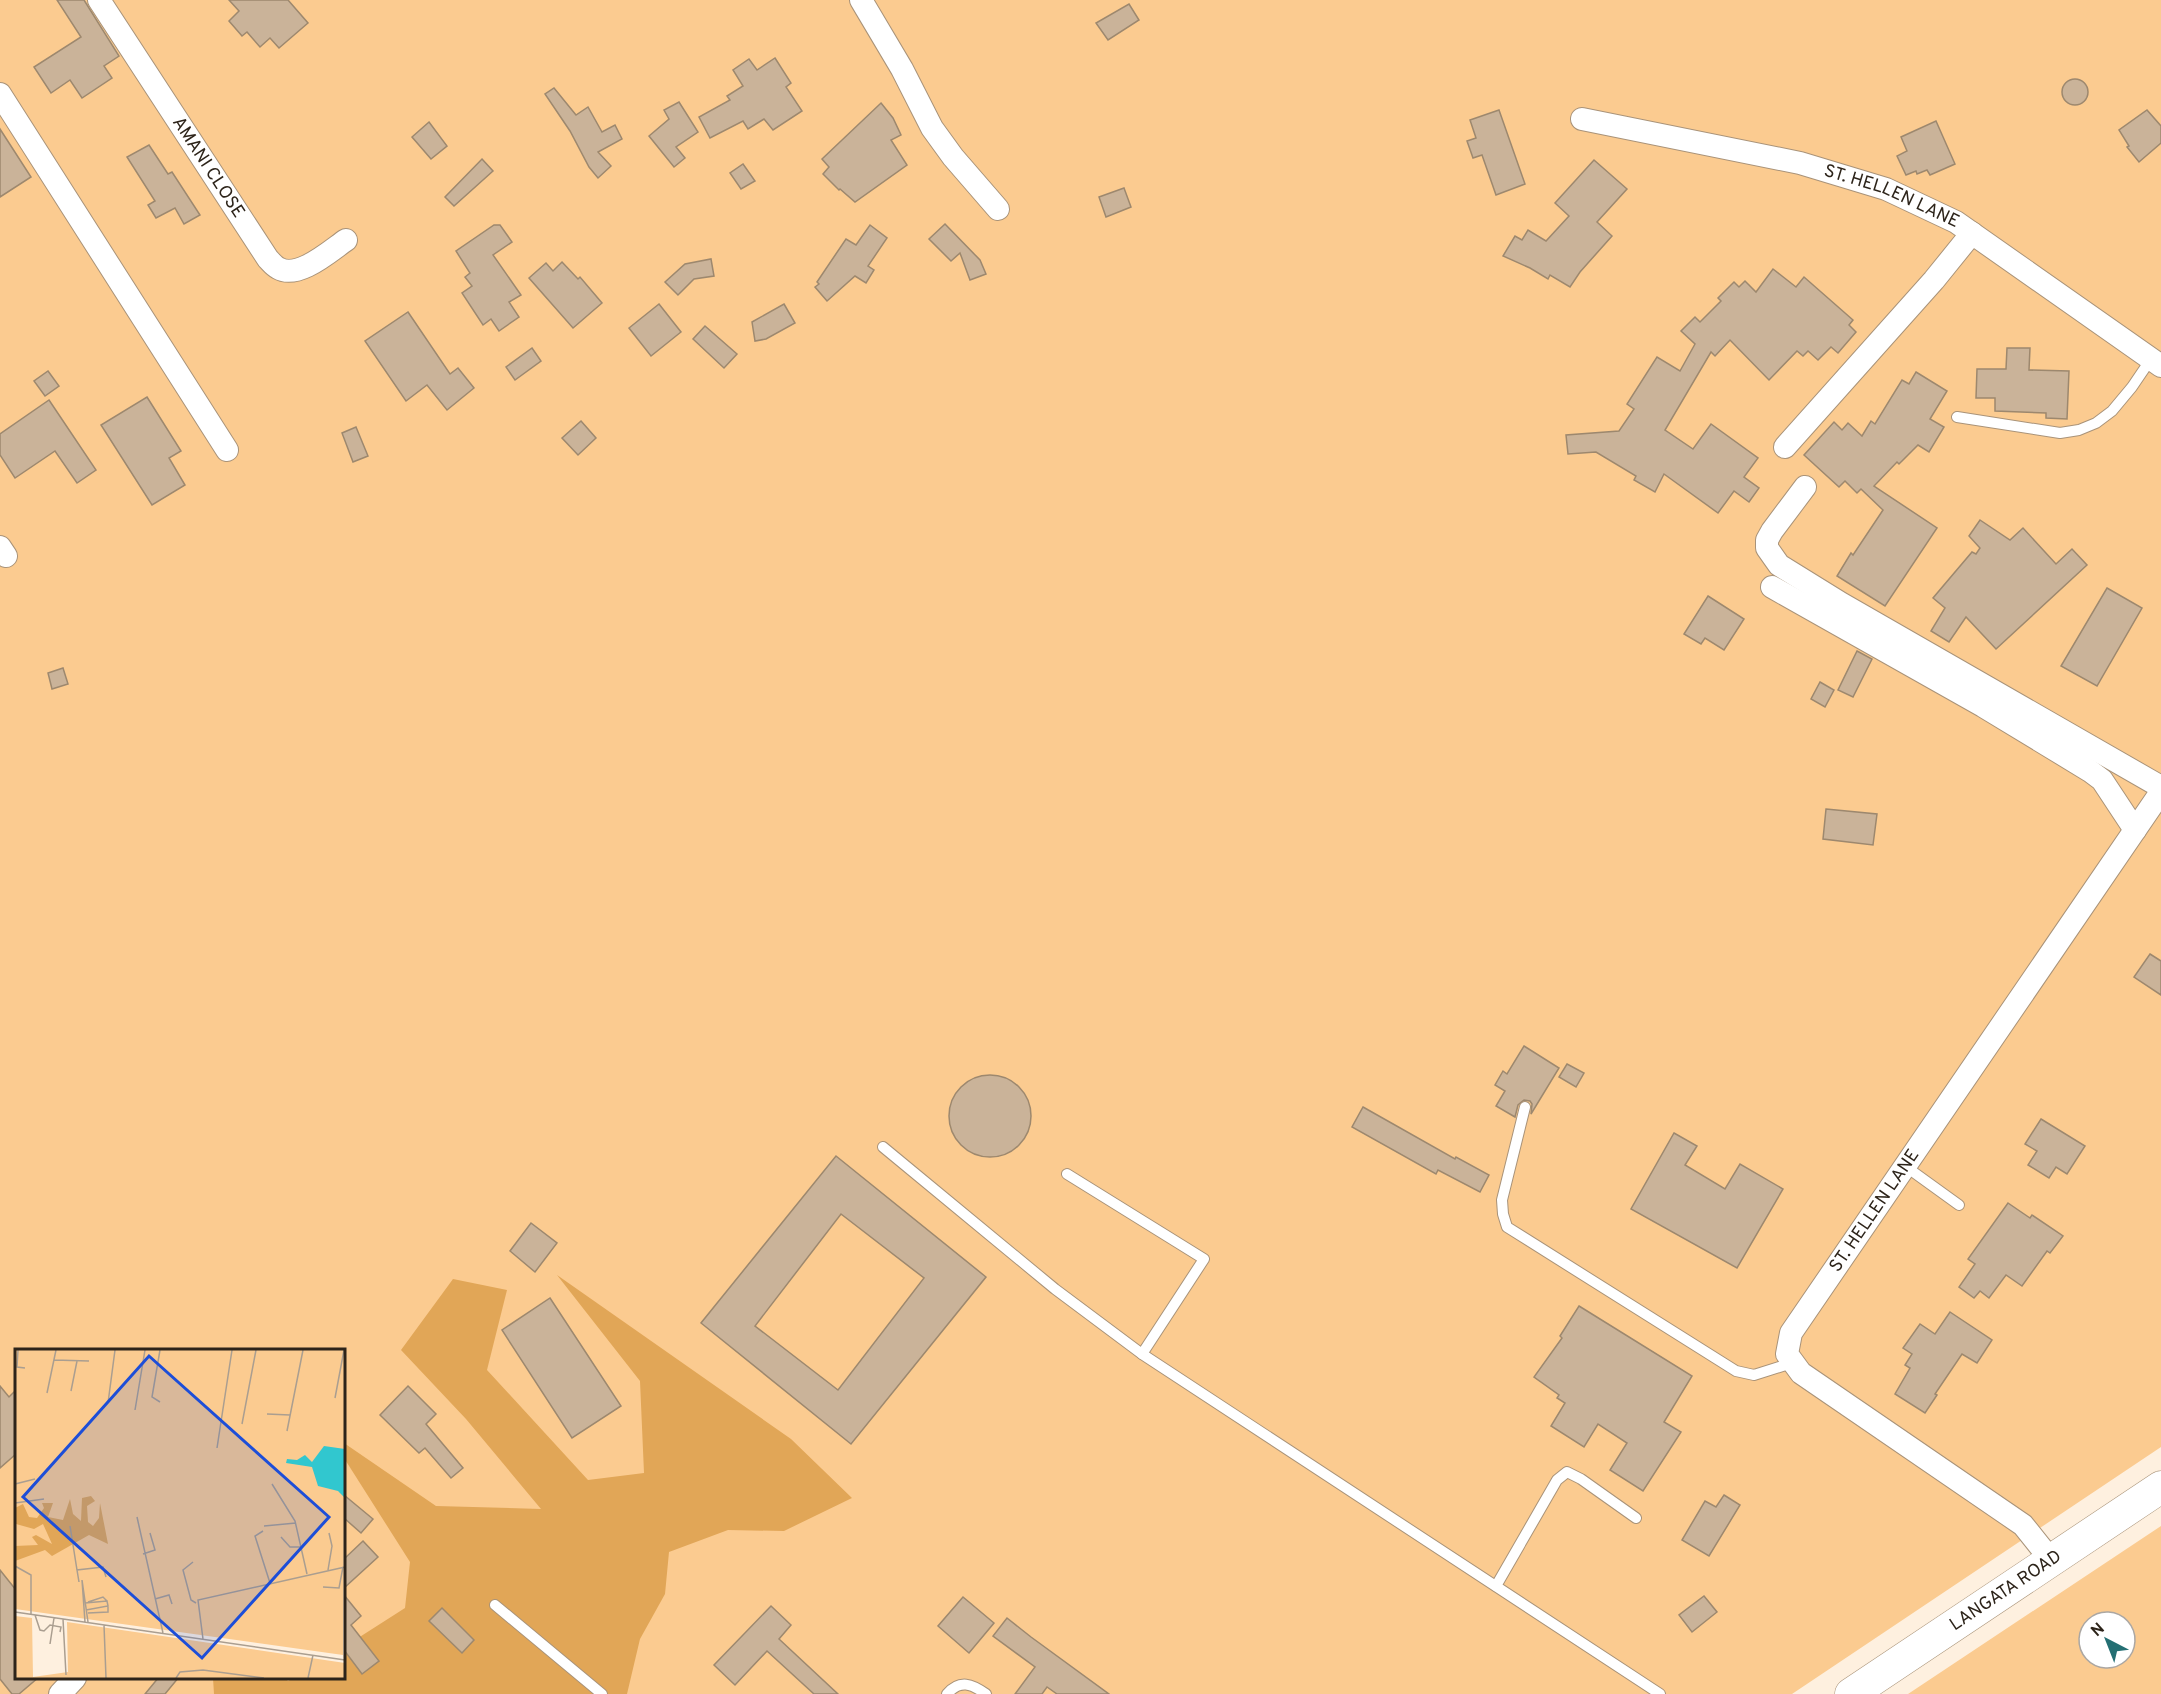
<svg xmlns="http://www.w3.org/2000/svg" width="2161" height="1694" font-family="Overpass,sans-serif">
  <rect width="100%" height="100%" fill="#fef0df"/>
  <g fill="#fbcb90" fill-rule="evenodd">
    <path d="M0,0H2161V1447L1792,1694H0ZM16,1350H344V1678H16Z"/>
    <path d="M2161,1526V1694H1908ZM2089,1622H2125V1658H2089Z"/>
  </g>
  <polygon fill="#e1a657" points="557,1275 791,1439 852,1498 784,1531 728,1530 669,1552 665,1594 640,1639 627,1694 214,1694 213,1678 285,1678 288,1681 294,1678 344,1678 344,1647 405,1608 410,1562 344,1458 344,1443 436,1506 541,1509 466,1419 401,1350 453,1279 507,1290 487,1370 588,1480 644,1473 640,1381"/>
  <g fill="#cab399" stroke="#9d886e" stroke-width="1.5" fill-rule="evenodd">
    <polygon points="57,0 84,0 119,56 104,66 112,78 82,98 70,80 51,93 34,67 81,37"/>
    <polygon points="229,0 288,0 308,23 279,48 270,38 260,47 247,32 242,36 229,21 239,11"/>
    <polygon points="1129,4 1139,20 1108,40 1096,23"/>
    <polygon points="775,58 791,83 786,87 802,111 773,130 764,119 748,129 743,121 710,138 699,117 730,100 727,96 743,86 733,70 749,59 757,70"/>
    <circle cx="2075" cy="92" r="13"/>
    <polygon points="554,88 576,115 588,107 602,132 615,125 622,139 598,152 611,166 598,178 589,167 570,131 545,94"/>
    <polygon points="679,102 698,132 676,147 685,158 674,167 649,136 669,119 664,110"/>
    <polygon points="881,103 893,118 901,135 891,140 907,165 855,202 840,189 839,190 823,174 829,167 822,159"/>
    <polygon points="1499,110 1525,184 1496,195 1482,155 1473,158 1467,141 1476,138 1470,120"/>
    <polygon points="2147,110 2161,126 2161,143 2139,162 2127,147 2129,146 2119,130"/>
    <polygon points="1936,121 1955,164 1930,175 1927,170 1917,174 1916,171 1906,175 1897,156 1907,151 1901,137"/>
    <polygon points="429,122 447,146 431,159 412,137"/>
    <polygon points="0,129 31,177 0,197"/>
    <polygon points="149,145 168,174 172,172 200,215 184,224 175,208 156,218 148,205 155,201 127,157"/>
    <polygon points="482,159 493,171 454,206 445,197"/>
    <polygon points="1594,160 1627,189 1597,222 1612,236 1580,272 1570,287 1550,275 1548,279 1530,268 1503,256 1515,236 1522,240 1528,230 1546,241 1569,216 1555,203"/>
    <polygon points="743,164 755,181 741,189 730,173"/>
    <polygon points="1124,188 1131,207 1106,217 1099,197"/>
    <polygon points="945,224 980,260 986,274 970,280 960,253 951,261 929,239"/>
    <polygon points="494,225 500,225 512,242 493,255 521,295 509,302 519,317 499,331 491,319 483,325 462,293 472,286 465,277 470,273 456,251"/>
    <polygon points="870,225 887,238 868,266 874,270 866,283 855,276 827,301 815,287 819,284 817,282 846,239 856,245"/>
    <polygon points="711,259 714,276 694,279 678,295 665,282 685,264"/>
    <polygon points="562,262 578,279 580,277 602,303 573,328 529,278 546,263 553,271"/>
    <polygon points="1773,269 1796,287 1804,277 1853,320 1849,325 1856,332 1838,353 1831,347 1818,360 1808,351 1803,356 1797,351 1769,380 1730,340 1715,356 1711,352 1665,430 1693,449 1711,424 1758,458 1744,477 1759,488 1749,502 1734,491 1718,513 1664,474 1655,492 1634,480 1636,476 1596,452 1568,454 1566,435 1619,431 1634,409 1627,404 1657,357 1680,371 1695,344 1681,331 1695,317 1700,322 1721,301 1718,298 1734,282 1739,287 1745,281 1756,292"/>
    <polygon points="659,304 681,332 651,356 629,328"/>
    <polygon points="784,304 795,323 766,339 755,341 752,322"/>
    <polygon points="408,312 450,374 458,368 474,388 447,410 427,385 406,401 365,341"/>
    <polygon points="705,326 737,354 724,368 693,339"/>
    <polygon points="532,348 541,361 515,380 506,367"/>
    <polygon points="2007,348 2030,348 2029,370 2069,371 2067,419 2046,418 2046,413 1995,411 1995,398 1976,398 1977,369 2006,369"/>
    <polygon points="48,371 59,386 45,396 34,381"/>
    <polygon points="1916,372 1947,391 1930,419 1944,427 1929,452 1918,445 1899,464 1897,462 1874,486 1937,528 1885,606 1837,576 1851,553 1853,555 1883,510 1861,489 1857,493 1845,481 1839,487 1804,455 1834,422 1842,430 1848,423 1862,436 1871,421 1875,424 1902,380 1909,384"/>
    <polygon points="147,397 181,451 169,458 185,485 152,505 101,425"/>
    <polygon points="49,400 96,470 77,483 55,451 15,478 0,455 0,434"/>
    <polygon points="581,421 596,438 578,455 562,438"/>
    <polygon points="356,427 368,456 353,462 342,433"/>
    <polygon points="1980,520 2010,540 2023,528 2056,564 2072,549 2087,565 1996,649 1966,617 1949,642 1931,631 1945,608 1933,598 1972,552 1976,554 1980,548 1969,536"/>
    <polygon points="2107,588 2142,608 2097,686 2061,666"/>
    <polygon points="1708,596 1744,619 1724,650 1705,638 1701,644 1684,634"/>
    <polygon points="1857,651 1872,659 1853,697 1838,690"/>
    <polygon points="63,668 68,684 52,689 48,673"/>
    <polygon points="1820,682 1834,690 1825,707 1811,699"/>
    <polygon points="1826,809 1877,814 1873,845 1823,839"/>
    <polygon points="2150,954 2161,961 2161,995 2134,977"/>
    <polygon points="1524,1046 1559,1068 1531,1114 1532,1104 1530,1101 1524,1100 1518,1105 1515,1117 1496,1106 1505,1091 1495,1085 1503,1071 1507,1074"/>
    <polygon points="1567,1064 1584,1073 1576,1087 1559,1077"/>
    <circle cx="990" cy="1116" r="41"/>
    <polygon points="1363,1107 1455,1159 1456,1157 1489,1175 1480,1192 1438,1170 1436,1174 1352,1127"/>
    <polygon points="2041,1119 2085,1146 2067,1174 2056,1167 2049,1178 2028,1165 2037,1151 2025,1144"/>
    <polygon points="1674,1133 1697,1146 1685,1165 1725,1189 1740,1164 1783,1189 1737,1268 1631,1209"/>
    <path d="M836,1156L986,1277L851,1444L701,1323ZM841,1214L924,1278L838,1390L755,1326Z"/>
    <polygon points="2008,1203 2030,1218 2032,1215 2063,1236 2050,1253 2047,1251 2022,1286 2006,1275 1989,1298 1980,1291 1974,1298 1959,1287 1975,1264 1968,1259"/>
    <polygon points="531,1223 557,1243 535,1272 510,1251"/>
    <polygon points="550,1298 621,1406 572,1438 502,1330"/>
    <polygon points="1579,1306 1692,1376 1664,1422 1681,1432 1643,1491 1610,1470 1627,1443 1598,1424 1584,1447 1551,1426 1565,1403 1557,1398 1559,1395 1534,1377 1562,1338 1560,1336"/>
    <polygon points="1950,1312 1992,1340 1977,1363 1962,1354 1935,1394 1937,1395 1925,1413 1895,1394 1910,1368 1905,1365 1912,1354 1903,1348 1920,1324 1935,1334"/>
    <polygon points="0,1386 9,1397 16,1390 16,1454 0,1468"/>
    <polygon points="408,1386 436,1414 426,1424 463,1468 451,1478 425,1448 419,1453 380,1415"/>
    <polygon points="344,1495 373,1519 361,1533 344,1518"/>
    <polygon points="1724,1495 1740,1505 1709,1556 1682,1540 1705,1501 1716,1507"/>
    <polygon points="363,1541 378,1557 344,1588 344,1559"/>
    <polygon points="0,1570 16,1590 16,1677 39,1677 19,1694 12,1694 0,1679"/>
    <polygon points="344,1595 361,1616 351,1625 379,1661 362,1674 344,1650"/>
    <polygon points="1704,1596 1717,1612 1692,1632 1679,1615"/>
    <polygon points="963,1597 994,1623 969,1653 938,1626"/>
    <polygon points="771,1606 791,1625 779,1639 838,1694 814,1694 767,1651 735,1685 714,1665"/>
    <polygon points="442,1608 474,1640 462,1653 429,1621"/>
    <polygon points="1007,1618 1031,1637 1109,1694 1057,1694 1047,1687 1042,1694 1015,1694 1035,1667 993,1636"/>
    <polygon points="159,1677 179,1677 165,1694 145,1694"/>
  </g>
  <g fill="none" stroke-linecap="round" stroke-linejoin="round">
    <g stroke="#a99379" stroke-width="12">
      <g id="service">
        <polyline points="1957,417 2060,433 2079,430 2096,423 2112,411 2132,387 2151,359"/>
        <polyline points="1525,1107 1502,1200 1503,1214 1507,1227 1736,1371 1754,1375 1792,1363"/>
        <polyline points="883,1147 1055,1289 1142,1354 1660,1694"/>
        <polyline points="1905,1166 1959,1205"/>
        <polyline points="1067,1174 1204,1259 1142,1354"/>
        <polyline points="1496,1586 1557,1480 1567,1472 1581,1479 1636,1518"/>
        <polyline points="495,1605 602,1694"/>
        <path d="M947,1694C960,1679 972,1684 986,1694"/>
      </g>
    </g>
    <g stroke="#a99379" stroke-width="24">
      <g id="minor">
        <path id="s1" d="M99,0L268,259C271,262 274,266 278,268C298,280 330,251 346,240"/>
        <polyline points="861,0 902,69 932,128 953,157 998,209"/>
        <polyline points="0,94 227,450"/>
        <path id="s2" d="M1582,119L1800,163L1886,189L1956,222L2161,366"/>
        <polyline points="1785,447 1934,280 1972,233"/>
        <polyline points="1805,487 1772,531 1767,540 1767,548 1779,565 1842,604 2161,787"/>
        <polyline points="0,547 6,556"/>
        <polyline points="1772,587 1983,706 2090,771 2102,780 2135,830"/>
        <path id="s3" d="M2051,1560L2023,1525L1801,1373L1787,1354L1791,1333L2161,792"/>
        <polyline points="60,1694 75,1678"/>
      </g>
    </g>
    <g stroke="#a99379" stroke-width="33">
      <g id="secondary">
        <path id="s4" d="M1851,1694L2161,1487"/>
      </g>
    </g>
    <use href="#service" stroke="#fff" stroke-width="10"/>
    <use href="#minor" stroke="#fff" stroke-width="22"/>
    <use href="#secondary" stroke="#fff" stroke-width="32"/>
  </g>
  <g text-anchor="middle" dominant-baseline="central" stroke-width="4.5" stroke-linejoin="round" paint-order="stroke">
    <g font-size="18" fill="#2d241a" stroke="#fff">
      <text stroke="none"><textPath href="#s1" startOffset="200">AMANI CLOSE</textPath></text>
      <text stroke="none"><textPath href="#s2" startOffset="320">ST. HELLEN LANE</textPath></text>
      <text stroke="none"><textPath href="#s3" startOffset="507">ST. HELLEN LANE</textPath></text>
      <text stroke="none"><textPath href="#s4" startOffset="186">LANGATA ROAD</textPath></text>
    </g>
  </g>
  <g transform="translate(15 1349)">
    <rect width="330" height="330" fill="#fef0df"/>
    <path d="M0,1H330L328,306L0,260ZM0,267L17,269L18,328L53,323L52,273L330,314V329H0Z" fill="#fbcb90"/>
    <path d="M76,147L80,152L72,157L73,173L78,177L84,169L85,154L93,195L74,186L37,207L30,201L0,212V197L23,196L17,188L21,186L37,195L28,175L19,180L1,175L0,159L8,155L14,168L22,169L29,159L27,154H38L33,168L48,171L55,150L58,165L66,172L67,149Z" fill="#e1a657"/>
    <path d="M309,97L330,100V149L323,142L303,137L297,118L271,114L272,110L282,111L290,106L297,113Z" fill="#31c7cf"/>
    <path fill="none" stroke="#aa9e90" stroke-width="1.5" d="M3,1L2,18L10,19M145,1L137,48L145,53M39,11L74,12M56,42L62,12M32,44L41,1M320,49L329,1M93,54L100,1M120,61L130,1M252,65L275,66M227,75L241,1M272,82L288,1M202,99L217,1M0,135L20,130M257,135L280,172L292,225M0,154L29,150M122,168L148,284M55,177L62,221M249,177L281,174M248,182L240,187L255,234M266,188L275,198H286M128,205L140,201L135,184M178,213L168,221L176,251L181,254M0,217L16,226V265M313,221L317,197L314,184M64,233L62,221L88,218L91,228M308,238L324,239L328,218M140,250L154,246L157,255M73,253L88,248L92,252M70,254L92,252L93,257L71,261M0,263L330,311M73,264L93,263V257M20,266L25,281L29,282L35,276L46,278L45,283M48,270L51,326M70,273L67,231L73,273M89,276L91,329M188,290L183,251L330,218M35,295L39,269M161,329L165,323L188,321L249,329M293,329L298,306"/>
    <path fill="#1d4ed8" fill-opacity="0.15" stroke="#1d4ed8" stroke-width="3" d="M134,7L314,168L187,309L8,148Z"/>
    <rect width="330" height="330" fill="none" stroke="#2d241a" stroke-width="3"/>
  </g>
  <g transform="translate(2107 1640) rotate(318)"><circle r="28" fill="#ffffff" stroke="#aba7a3" stroke-width="1.5"/>
  <path d="M0-4.5L10 22L0 15L-10 22Z" fill="#246f73"/>
  <text y="-9" font-size="16" font-weight="bold" text-anchor="middle" fill="#2d241a">N</text>
  </g>
</svg>
